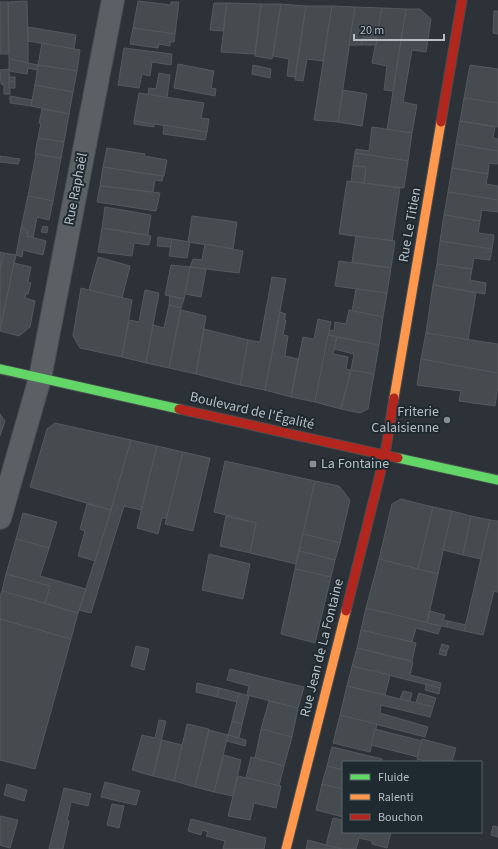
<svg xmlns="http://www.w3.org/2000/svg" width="498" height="849" font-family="'Source Sans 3',sans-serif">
  <rect width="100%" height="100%" fill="#2c3237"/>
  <g fill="#464b4f" stroke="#535a5e">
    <polygon points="27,1 28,41 28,63 9,59 8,2"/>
    <polygon points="138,1 171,5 171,2 179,2 175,34 133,28"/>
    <polygon points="0,2 8,2 9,54 0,54"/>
    <polygon points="214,3 227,3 223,31 210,30"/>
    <polygon points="227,3 261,4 255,54 221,52"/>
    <polygon points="261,4 281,4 272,59 255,56"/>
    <polygon points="281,4 306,6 295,77 287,76 289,59 273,56"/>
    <polygon points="306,6 332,6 323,61 307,59 303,81 295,80"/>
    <polygon points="332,6 355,7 338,122 314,120"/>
    <polygon points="355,7 382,8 377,38 363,38 361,45 349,45"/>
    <polygon points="382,8 406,9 393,91 384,90 387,66 372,63"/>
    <polygon points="406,9 420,9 431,19 426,52 412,50 403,102 417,105 412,133 387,130"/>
    <polygon points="494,11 498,11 498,34 493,33"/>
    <polygon points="28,27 76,35 74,49 28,41"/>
    <polygon points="133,28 175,34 174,42 170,42 170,46 159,44 158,48 130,44"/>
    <polygon points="363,38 377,38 376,45 361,45"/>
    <polygon points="42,43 80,50 77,71 38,65"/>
    <polygon points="124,48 172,54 171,65 152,62 150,76 142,74 139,88 118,85"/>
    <polygon points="9,59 38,65 37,70 28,68 27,74 9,71"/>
    <polygon points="178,64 214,71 211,88 216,89 215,96 174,88"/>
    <polygon points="38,65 77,71 73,92 35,85"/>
    <polygon points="253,65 271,69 270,78 252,74"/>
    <polygon points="470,65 498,69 498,103 464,98"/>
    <polygon points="9,69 10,94 4,94 4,85 1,84 0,70"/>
    <polygon points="159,73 170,75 167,98 148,95 149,88 156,89"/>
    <polygon points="9,77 15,77 15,82 9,81"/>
    <polygon points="9,81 15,82 15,88 9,88"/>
    <polygon points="35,85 73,92 69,114 31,106"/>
    <polygon points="343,90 367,94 362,126 338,122"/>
    <polygon points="139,93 204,103 201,118 209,119 207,132 134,121"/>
    <polygon points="10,96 32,100 31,106 10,103"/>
    <polygon points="464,98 498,103 498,127 460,121"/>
    <polygon points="42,109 69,114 64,142 38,138 41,123 39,123"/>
    <polygon points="134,121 154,124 154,127 134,124"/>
    <polygon points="460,121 495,127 493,138 498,139 498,151 456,144"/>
    <polygon points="164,125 207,132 205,140 163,134"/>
    <polygon points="372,127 412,133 408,161 355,153 356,149 369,151"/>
    <polygon points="38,138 64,142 61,158 35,154"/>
    <polygon points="456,144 498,151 498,164 489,163 488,174 452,168"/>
    <polygon points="107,148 145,154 144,156 167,160 164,176 103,167"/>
    <polygon points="355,153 408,161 404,188 364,183 366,167 353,166"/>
    <polygon points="36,154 61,158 53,201 28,196"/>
    <polygon points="0,156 20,159 18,164 0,162"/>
    <polygon points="353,166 366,167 364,183 351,182"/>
    <polygon points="103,167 163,176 162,181 155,180 153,192 100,186"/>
    <polygon points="452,168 488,174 486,184 498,186 498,200 448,192"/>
    <polygon points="347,181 400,188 392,241 339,234"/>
    <polygon points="100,186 160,193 156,211 97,202"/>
    <polygon points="448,192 498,200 498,212 482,210 480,221 444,215"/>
    <polygon points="28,196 53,201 49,220 37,217 33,238 27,236 28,230 21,228"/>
    <polygon points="105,207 151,215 148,235 102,228"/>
    <polygon points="444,215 480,221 478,233 494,235 492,249 440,241"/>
    <polygon points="192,216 237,222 233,249 188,242"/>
    <polygon points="43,226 48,227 47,233 41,232"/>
    <polygon points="21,228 28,230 27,236 46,241 43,255 23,250 22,257 16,255"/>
    <polygon points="102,228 151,236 149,245 134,243 132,256 98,252"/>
    <polygon points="356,236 395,241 391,268 352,262"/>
    <polygon points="158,237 172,239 171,247 157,246"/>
    <polygon points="172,239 190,242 187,258 169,256"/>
    <polygon points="440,241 492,249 490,260 474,258 472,269 437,264"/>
    <polygon points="205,244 243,251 239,273 190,267 193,259 202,260"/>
    <polygon points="0,252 4,253 0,271"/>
    <polygon points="4,253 16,255 0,329 0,271"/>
    <polygon points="98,257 130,266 122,298 89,290"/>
    <polygon points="339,261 391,268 387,293 335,286"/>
    <polygon points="14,263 31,267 28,282 31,283 28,294 26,294 25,298 35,301 30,327 19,336 0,331"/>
    <polygon points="437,264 472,269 470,280 486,283 485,294 433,285"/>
    <polygon points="171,265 190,267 184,299 165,295"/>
    <polygon points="190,267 206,269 201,297 185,294"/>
    <polygon points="272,277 286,279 265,390 240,385 248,340 260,342"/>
    <polygon points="433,285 476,293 468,340 426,333"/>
    <polygon points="81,288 132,300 122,357 80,348 73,336"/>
    <polygon points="356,289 387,293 383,317 352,311"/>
    <polygon points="145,290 159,293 146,363 122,357 129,320 139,322"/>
    <polygon points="170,296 184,299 181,308 169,305"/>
    <polygon points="169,305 181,308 169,368 146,363 153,325 164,328"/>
    <polygon points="181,310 206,316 196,374 169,368"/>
    <polygon points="349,310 383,317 379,345 328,335 329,330 334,331 335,322 346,324"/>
    <polygon points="280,312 286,314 284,320 286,320 283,335 288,336 285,356 298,359 291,397 265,390"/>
    <polygon points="318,319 331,322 315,402 291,397 303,337 314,339"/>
    <polygon points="204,329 248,340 240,385 196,374"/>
    <polygon points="426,333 498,344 498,373 421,359"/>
    <polygon points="328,335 337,337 333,354 348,357 346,369 351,370 341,409 315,402"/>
    <polygon points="337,337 379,345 374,374 351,370 354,354 334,349"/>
    <polygon points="421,359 498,373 498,386 495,406 459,401 461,391 417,385"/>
    <polygon points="351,370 374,374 368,409 360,413 341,409"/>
    <polygon points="0,414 5,421 0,436"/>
    <polygon points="55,423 131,440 111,510 30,487 47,429"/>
    <polygon points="131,440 157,446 141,510 124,506 91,613 79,610 111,510"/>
    <polygon points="157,446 183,452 167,518 162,518 158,534 137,528"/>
    <polygon points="183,452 210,458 193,531 165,524"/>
    <polygon points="225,461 315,481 296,564 250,553 256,523 214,512"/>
    <polygon points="315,481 339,486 350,500 340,543 303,534"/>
    <polygon points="401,499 433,507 418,569 379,559 392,504"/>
    <polygon points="87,504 111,510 95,561 78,556 85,531 80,529"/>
    <polygon points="433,507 452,511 438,574 418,569"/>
    <polygon points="452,511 471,516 463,555 443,550"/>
    <polygon points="23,513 57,522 49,548 16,539"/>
    <polygon points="226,516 256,523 250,553 220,546"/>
    <polygon points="471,516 490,520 481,559 463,555"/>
    <polygon points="490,520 498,521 498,592 494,591 483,635 464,631"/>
    <polygon points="303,534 340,543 335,560 299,551"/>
    <polygon points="16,539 49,548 40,576 86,589 78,613 45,603 50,586 6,574"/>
    <polygon points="299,551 335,560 331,577 295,569"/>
    <polygon points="209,554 250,564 243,599 202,590"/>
    <polygon points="379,559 438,574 427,623 366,608"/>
    <polygon points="295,569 331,577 315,643 281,634"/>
    <polygon points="6,574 50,586 45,603 2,591"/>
    <polygon points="2,591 78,613 71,639 0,619 0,596"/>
    <polygon points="366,608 421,621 441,626 438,634 416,628 412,642 361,630"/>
    <polygon points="430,611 445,615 443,620 448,621 447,627 427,623"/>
    <polygon points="0,619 71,639 35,769 0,760"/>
    <polygon points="448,621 466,625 464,631 447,627"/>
    <polygon points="361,630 416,643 412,661 357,648"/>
    <polygon points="442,644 449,646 447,651 440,650"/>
    <polygon points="136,646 149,649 144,670 131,666"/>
    <polygon points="357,648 413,662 410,675 441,683 440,688 352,666"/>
    <polygon points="440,650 447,651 446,656 439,654"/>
    <polygon points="352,666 390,675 385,695 347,686"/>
    <polygon points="230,669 304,687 298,708 247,695 249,686 227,680"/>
    <polygon points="197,683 219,688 217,697 196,692"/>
    <polygon points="426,684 440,688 439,694 425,690"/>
    <polygon points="347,686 433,707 430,717 381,705 380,713 428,727 425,737 340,715"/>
    <polygon points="219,688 239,693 237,702 217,697"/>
    <polygon points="403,691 412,693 410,701 400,699"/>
    <polygon points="239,693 249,696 242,724 232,721"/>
    <polygon points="419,693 436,698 433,707 416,702"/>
    <polygon points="269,701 298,708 292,737 261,729"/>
    <polygon points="340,715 377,724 370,752 333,743"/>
    <polygon points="159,720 166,721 153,776 132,770 142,735 155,738"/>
    <polygon points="232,721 242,724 239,738 228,735"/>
    <polygon points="187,724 209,729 195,787 174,781"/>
    <polygon points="261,729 292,737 284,766 255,758"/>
    <polygon points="375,729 422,741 418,757 371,745"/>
    <polygon points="209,730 228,735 214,792 195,787"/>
    <polygon points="228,735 246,740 245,746 227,741"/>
    <polygon points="422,739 456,748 452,762 431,762 417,759"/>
    <polygon points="162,740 182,745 174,781 153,776"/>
    <polygon points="332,747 382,759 381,762 343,762 343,770 327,766"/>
    <polygon points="224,755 241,760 233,796 214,792"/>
    <polygon points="251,757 284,766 279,786 246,778"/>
    <polygon points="327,766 343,770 343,789 322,784"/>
    <polygon points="238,776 281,786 276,808 254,803 250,820 228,816"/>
    <polygon points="105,782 140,791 136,805 101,797"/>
    <polygon points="7,784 27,790 24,801 4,795"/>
    <polygon points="322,784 343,789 343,817 316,810"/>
    <polygon points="64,788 91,794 88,806 71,802 67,821 69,821 63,849 49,849"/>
    <polygon points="112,804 124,806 119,828 107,825"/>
    <polygon points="0,816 18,820 10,848 0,845"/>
    <polygon points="333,818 343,820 343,832 391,832 387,848 372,844 372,841 359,838 356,849 342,849 326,845"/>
    <polygon points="191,819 266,838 264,849 223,849 225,841 206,836 208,832 202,830 201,835 188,831"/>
    <polygon points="493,826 498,827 498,837 491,835"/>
    <polygon points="308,840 326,845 342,849 306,849"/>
  </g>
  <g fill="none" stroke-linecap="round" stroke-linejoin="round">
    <g stroke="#4a4e51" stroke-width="24">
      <polyline id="street" points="0,518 40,378 113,0"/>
    </g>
    <g stroke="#4a4e51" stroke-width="11">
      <g id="fast">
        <polyline points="0,369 179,409"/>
        <polyline points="398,458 498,480"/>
      </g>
    </g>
    <g stroke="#4a4e51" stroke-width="11">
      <g id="slow">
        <polyline points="394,398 441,122"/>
        <polyline points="286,849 346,611"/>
      </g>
    </g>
    <g stroke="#4a4e51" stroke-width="11">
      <g id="jam">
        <polyline points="441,122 462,0"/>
        <polyline points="179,409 398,458"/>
        <polyline points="346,611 385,454 394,398"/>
      </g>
    </g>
    <use href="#street" stroke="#5b6064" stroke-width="22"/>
    <use href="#fast" stroke="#63d668" stroke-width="9"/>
    <use href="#slow" stroke="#ff974d" stroke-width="9"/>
    <use href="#jam" stroke="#b3261e" stroke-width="9"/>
  </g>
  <g fill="#868e94" stroke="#1f2930" stroke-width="1.5">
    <circle cx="447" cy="420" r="4"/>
    <rect x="309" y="460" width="8" height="8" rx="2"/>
  </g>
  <g text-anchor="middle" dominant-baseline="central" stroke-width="4" stroke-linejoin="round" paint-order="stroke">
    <g font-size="14" fill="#b6bfc6" stroke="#1f2930">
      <text transform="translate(76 189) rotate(-79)">Rue Raphaël</text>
      <text transform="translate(410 225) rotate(-80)">Rue Le Titien</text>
      <text transform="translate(252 411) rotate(13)">Boulevard de l'Égalité</text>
      <text transform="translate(322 648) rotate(-76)">Rue Jean de La Fontaine</text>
    </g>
    <g font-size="14" fill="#b6bfc6" stroke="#1f2930" text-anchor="end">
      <text x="439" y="412">Friterie<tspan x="439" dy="16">Calaisienne</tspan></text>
      <text x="321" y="464" text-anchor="start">La Fontaine</text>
    </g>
  </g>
  <rect x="342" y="761" width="140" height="72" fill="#1f2930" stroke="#5b656c"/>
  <rect x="350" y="774" width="20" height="6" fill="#63d668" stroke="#5b656c"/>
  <text x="378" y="781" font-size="12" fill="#b6bfc6">Fluide</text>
  <rect x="350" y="794" width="20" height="6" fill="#ff974d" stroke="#5b656c"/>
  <text x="378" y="801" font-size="12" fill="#b6bfc6">Ralenti</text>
  <rect x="350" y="814" width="20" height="6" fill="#b3261e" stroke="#5b656c"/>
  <text x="378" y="821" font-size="12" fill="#b6bfc6">Bouchon</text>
  <path d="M354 34v6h90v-6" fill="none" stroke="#b6bfc6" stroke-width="2"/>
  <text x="360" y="34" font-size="12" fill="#b6bfc6" stroke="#1f2930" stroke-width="3" paint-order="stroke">20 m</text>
</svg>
